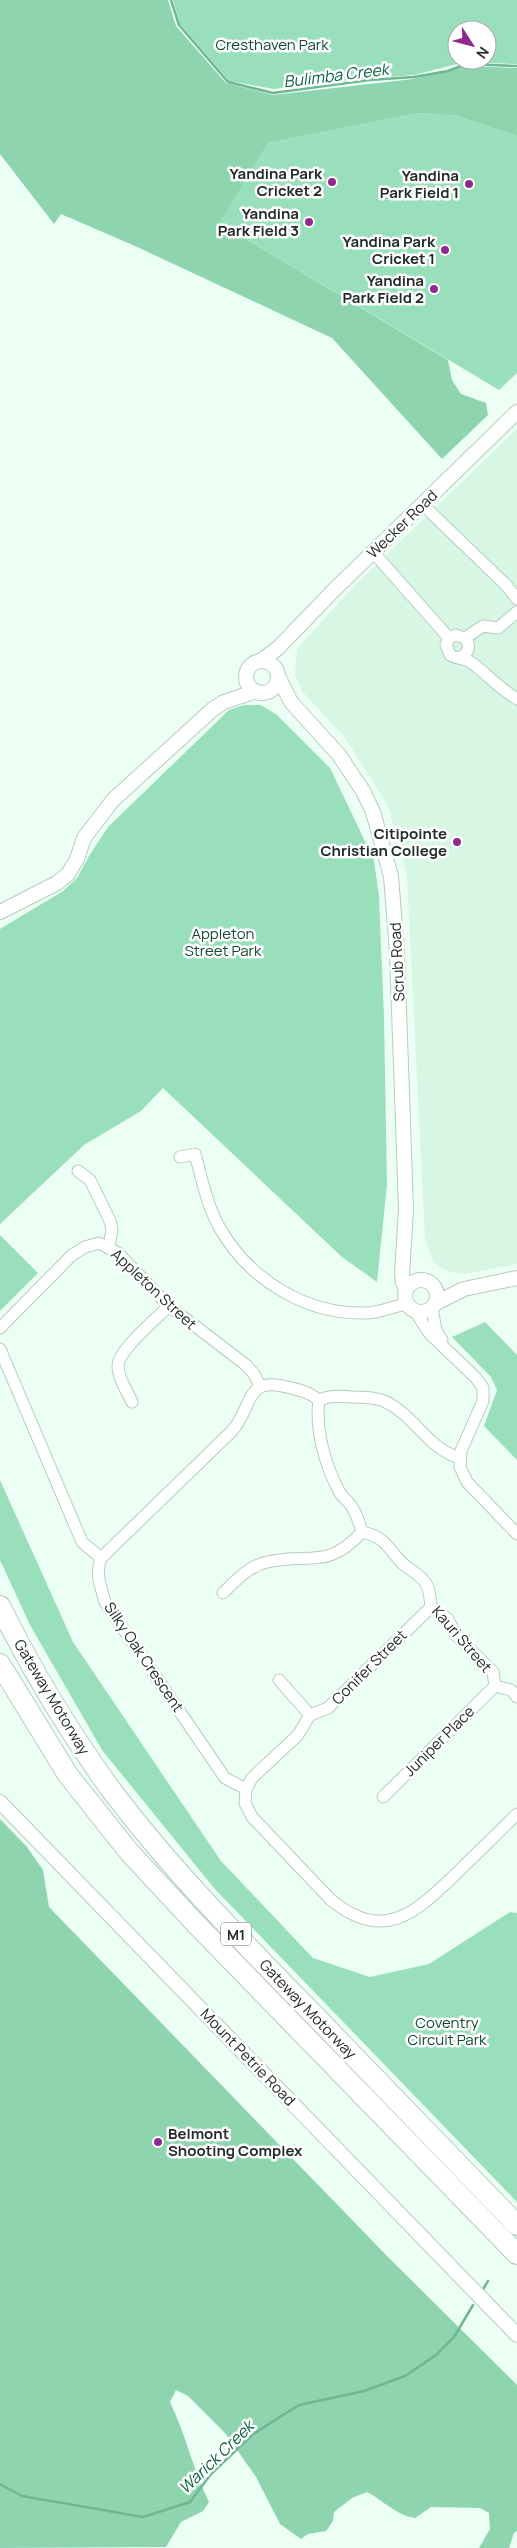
<svg xmlns="http://www.w3.org/2000/svg" width="517" height="2548" font-family="Manrope,sans-serif">
  <rect width="100%" height="100%" fill="#ecfff4"/>
  <polygon fill="#d7f6e4" points="517,429 517,1264 464,1274 450,1272 438,1266 432,1259 425,1239 407,876 389,808 346,739 302,691 295,675 297,649 352,588"/>
  <g fill="#9adfbb" fill-rule="evenodd">
    <path d="M173,0H517V64L465,62L414,75L325,82L274,89L229,81L180,24ZM457,30H487V60H457Z"/>
    <polygon points="419,113 457,116 517,136 517,373 499,390 220,223 268,143"/>
    <polygon points="244,705 261,705 277,715 330,768 374,860 379,897 384,1017 387,1185 377,1282 342,1257 163,1088 141,1111 84,1145 0,1224 0,929 63,891 77,878 89,856 108,827 229,710"/>
    <polygon points="0,1235 38,1273 0,1311"/>
    <polygon points="485,1322 517,1355 517,1460 484,1426 497,1390 491,1377 452,1337"/>
    <polygon points="0,1480 73,1642 221,1861 313,1958 370,1977 429,1964 510,1912 517,1913 517,2202 214,1888 102,1750 30,1625 0,1560"/>
  </g>
  <g fill="#8dd4af">
    <polygon points="0,0 168,0 176,26 226,83 273,95 413,79 466,66 517,68 517,136 457,116 419,113 268,143 220,223 448,360 452,380 461,394 486,403 488,415 442,459 332,338 135,246 61,214 54,224 0,154"/>
    <path d="M0,1819L27,1847L43,1870L49,1907L388,2257L517,2385V2531L514,2533L509,2548H479L490,2529L489,2513L480,2508L431,2507L415,2518C396,2515 384,2501 367,2492L352,2498L334,2512L333,2521L326,2531L308,2534L301,2539L280,2524L256,2477L226,2434L188,2396L176,2390L170,2402C186,2435 193,2470 209,2502L203,2511L181,2522L166,2547L0,2548Z"/>
  </g>
  <g fill="none" stroke-linecap="round" stroke-linejoin="round">
    <g stroke="#70b692" stroke-width="2.5">
      <polyline points="171,0 179,25 228,82 273,93 369,80 414,77 448,71 466,64 517,66"/>
      <polyline points="482,2291 488,2281"/>
      <polyline points="0,2484 22,2496 143,2517 190,2502 211,2474 252,2435 275,2420 299,2405 364,2391 405,2376 436,2355 454,2337 473,2305"/>
    </g>
    <g stroke="#b6ccbf" stroke-width="13">
      <g id="minor">
        <polyline points="422,504 506,585 517,599"/>
        <polyline points="373,552 449,638"/>
        <polyline points="465,638 483,626 498,628 517,612"/>
        <path d="M461,657C469,653 471,645 465,638L455,635L449,638L446,645L450,655C457,659 465,658 472,663C488,675 500,689 517,699"/>
        <path d="M180,1157L195,1154C202,1179 207,1207 221,1230C250,1280 307,1315 366,1313C380,1313 393,1306 407,1304"/>
        <polyline points="78,1171 90,1180 110,1221 112,1230 109,1246"/>
        <polyline points="432,1308 436,1330 442,1340"/>
        <polyline points="415,1311 429,1333 476,1378 483,1388 483,1401 461,1451 460,1467 467,1482 517,1534"/>
        <polyline points="0,1328 72,1255 85,1247 99,1243 118,1253 169,1306 246,1365 254,1374 260,1386"/>
        <polyline points="0,1349 82,1542 101,1558"/>
        <path d="M319,1400C315,1429 325,1465 339,1491C341,1496 346,1499 349,1503C356,1511 359,1522 362,1532C386,1537 387,1548 403,1564C410,1570 419,1574 424,1581C430,1587 430,1599 431,1607L448,1619L455,1634L493,1672L495,1686L511,1690L517,1697"/>
        <path d="M132,1402C127,1391 118,1378 118,1366C118,1350 157,1318 169,1306"/>
        <path d="M460,1458C426,1448 415,1415 384,1401C374,1397 363,1397 353,1397C341,1396 331,1395 319,1400C309,1392 300,1390 287,1387C244,1376 254,1406 232,1431L101,1558C95,1574 101,1587 105,1602L225,1778L246,1789L245,1803L252,1817L331,1900C386,1945 418,1910 459,1871C478,1852 498,1833 517,1814"/>
        <path d="M223,1593C236,1580 249,1566 267,1562C310,1552 326,1571 362,1532"/>
        <polyline points="279,1680 310,1715"/>
        <polyline points="246,1789 252,1778 298,1735 310,1715 328,1708 431,1607"/>
        <polyline points="383,1797 495,1686"/>
      </g>
    </g>
    <g stroke="#b6ccbf" stroke-width="16">
      <g id="tertiary">
        <polyline points="262,660 278,648 334,590 517,412"/>
        <circle cx="262" cy="677" r="16"/>
        <polyline points="279,678 291,702 339,755 363,791 373,812 391,876 397,952 406,1209 402,1273 403,1283 406,1288"/>
        <polyline points="0,912 57,883 68,874 77,859 84,838 113,800 213,709 224,702 256,691"/>
        <circle cx="421" cy="1296" r="16"/>
        <polyline points="436,1303 464,1289 517,1278"/>
        <polyline points="0,1802 517,2335"/>
      </g>
    </g>
    <g stroke="#b6ccbf" stroke-width="22">
      <g id="motorway">
        <path d="M0,1606C31,1669 68,1730 109,1787C171,1870 244,1943 316,2017C383,2087 450,2156 517,2225"/>
        <polyline points="0,1664 68,1775 130,1853 196,1924 517,2254"/>
      </g>
    </g>
    <use href="#minor" stroke="#fff" stroke-width="11"/>
    <use href="#tertiary" stroke="#fff" stroke-width="14"/>
    <use href="#motorway" stroke="#fff" stroke-width="20"/>
  </g>
  <g fill="#912a8f" stroke="#fff" stroke-width="2">
    <circle cx="332" cy="182" r="5"/>
    <circle cx="469" cy="184" r="5"/>
    <circle cx="309" cy="222" r="5"/>
    <circle cx="445" cy="250" r="5"/>
    <circle cx="434" cy="289" r="5"/>
    <circle cx="457" cy="842" r="5"/>
    <circle cx="158" cy="2142" r="5"/>
  </g>
  <g text-anchor="middle" dominant-baseline="central" stroke-width="5" stroke-linejoin="round" paint-order="stroke">
    <rect fill="#fff" stroke="#656b68" stroke-width="1" x="221" y="1922.5" width="30" height="23" rx="4"/>
    <g font-size="14" font-weight="bold" fill="#232b27">
      <text x="236" y="1934">M1</text>
    </g>
    <g font-size="15" fill="#124a32" stroke="#fff">
      <text x="272" y="44">Cresthaven Park</text>
      <text x="223" y="933">Appleton<tspan x="223" dy="17">Street Park</tspan></text>
      <text x="447" y="2022">Coventry<tspan x="447" dy="17">Circuit Park</tspan></text>
    </g>
    <g font-size="15" font-weight="bold" fill="#232b27" stroke="#fff" text-anchor="end">
      <text x="322" y="173">Yandina Park<tspan x="322" dy="17">Cricket 2</tspan></text>
      <text x="459" y="175">Yandina<tspan x="459" dy="17">Park Field 1</tspan></text>
      <text x="299" y="213">Yandina<tspan x="299" dy="17">Park Field 3</tspan></text>
      <text x="435" y="241">Yandina Park<tspan x="435" dy="17">Cricket 1</tspan></text>
      <text x="424" y="280">Yandina<tspan x="424" dy="17">Park Field 2</tspan></text>
      <text x="447" y="833">Citipointe<tspan x="447" dy="17">Christian College</tspan></text>
      <text x="168" y="2133" text-anchor="start">Belmont<tspan x="168" dy="17">Shooting Complex</tspan></text>
    </g>
    <g font-size="15" fill="#232b27" stroke="#fff">
      <text transform="translate(402 524) rotate(-44)">Wecker Road</text>
      <text transform="translate(397 962) rotate(-93)">Scrub Road</text>
      <text transform="translate(154 1289) rotate(43)">Appleton Street</text>
      <text transform="translate(462 1639) rotate(49)">Kauri Street</text>
      <text transform="translate(144 1657) rotate(56)">Silky Oak Crescent</text>
      <text transform="translate(369 1667) rotate(-45)">Conifer Street</text>
      <text transform="translate(52 1697) rotate(59)">Gateway Motorway</text>
      <text transform="translate(439 1741) rotate(-45)">Juniper Place</text>
      <text transform="translate(308 2009) rotate(46)">Gateway Motorway</text>
      <text transform="translate(248 2057) rotate(46)">Mount Petrie Road</text>
    </g>
    <g font-size="16" font-style="italic" fill="#0b6342" stroke="#fff">
      <text transform="translate(336 75) rotate(-7)">Bulimba Creek</text>
      <text transform="translate(216 2457) rotate(-44)">Warick Creek</text>
    </g>
  </g>
  <g transform="translate(472 45) rotate(126)"><circle r="24" fill="#ffffff" stroke="#a7aaa9"/>
  <path d="M0-4L9 19L0 12L-9 19Z" fill="#912a8f"/>
  <text y="-8" font-size="14" font-weight="bold" text-anchor="middle" fill="#232b27">N</text>
  </g>
</svg>
